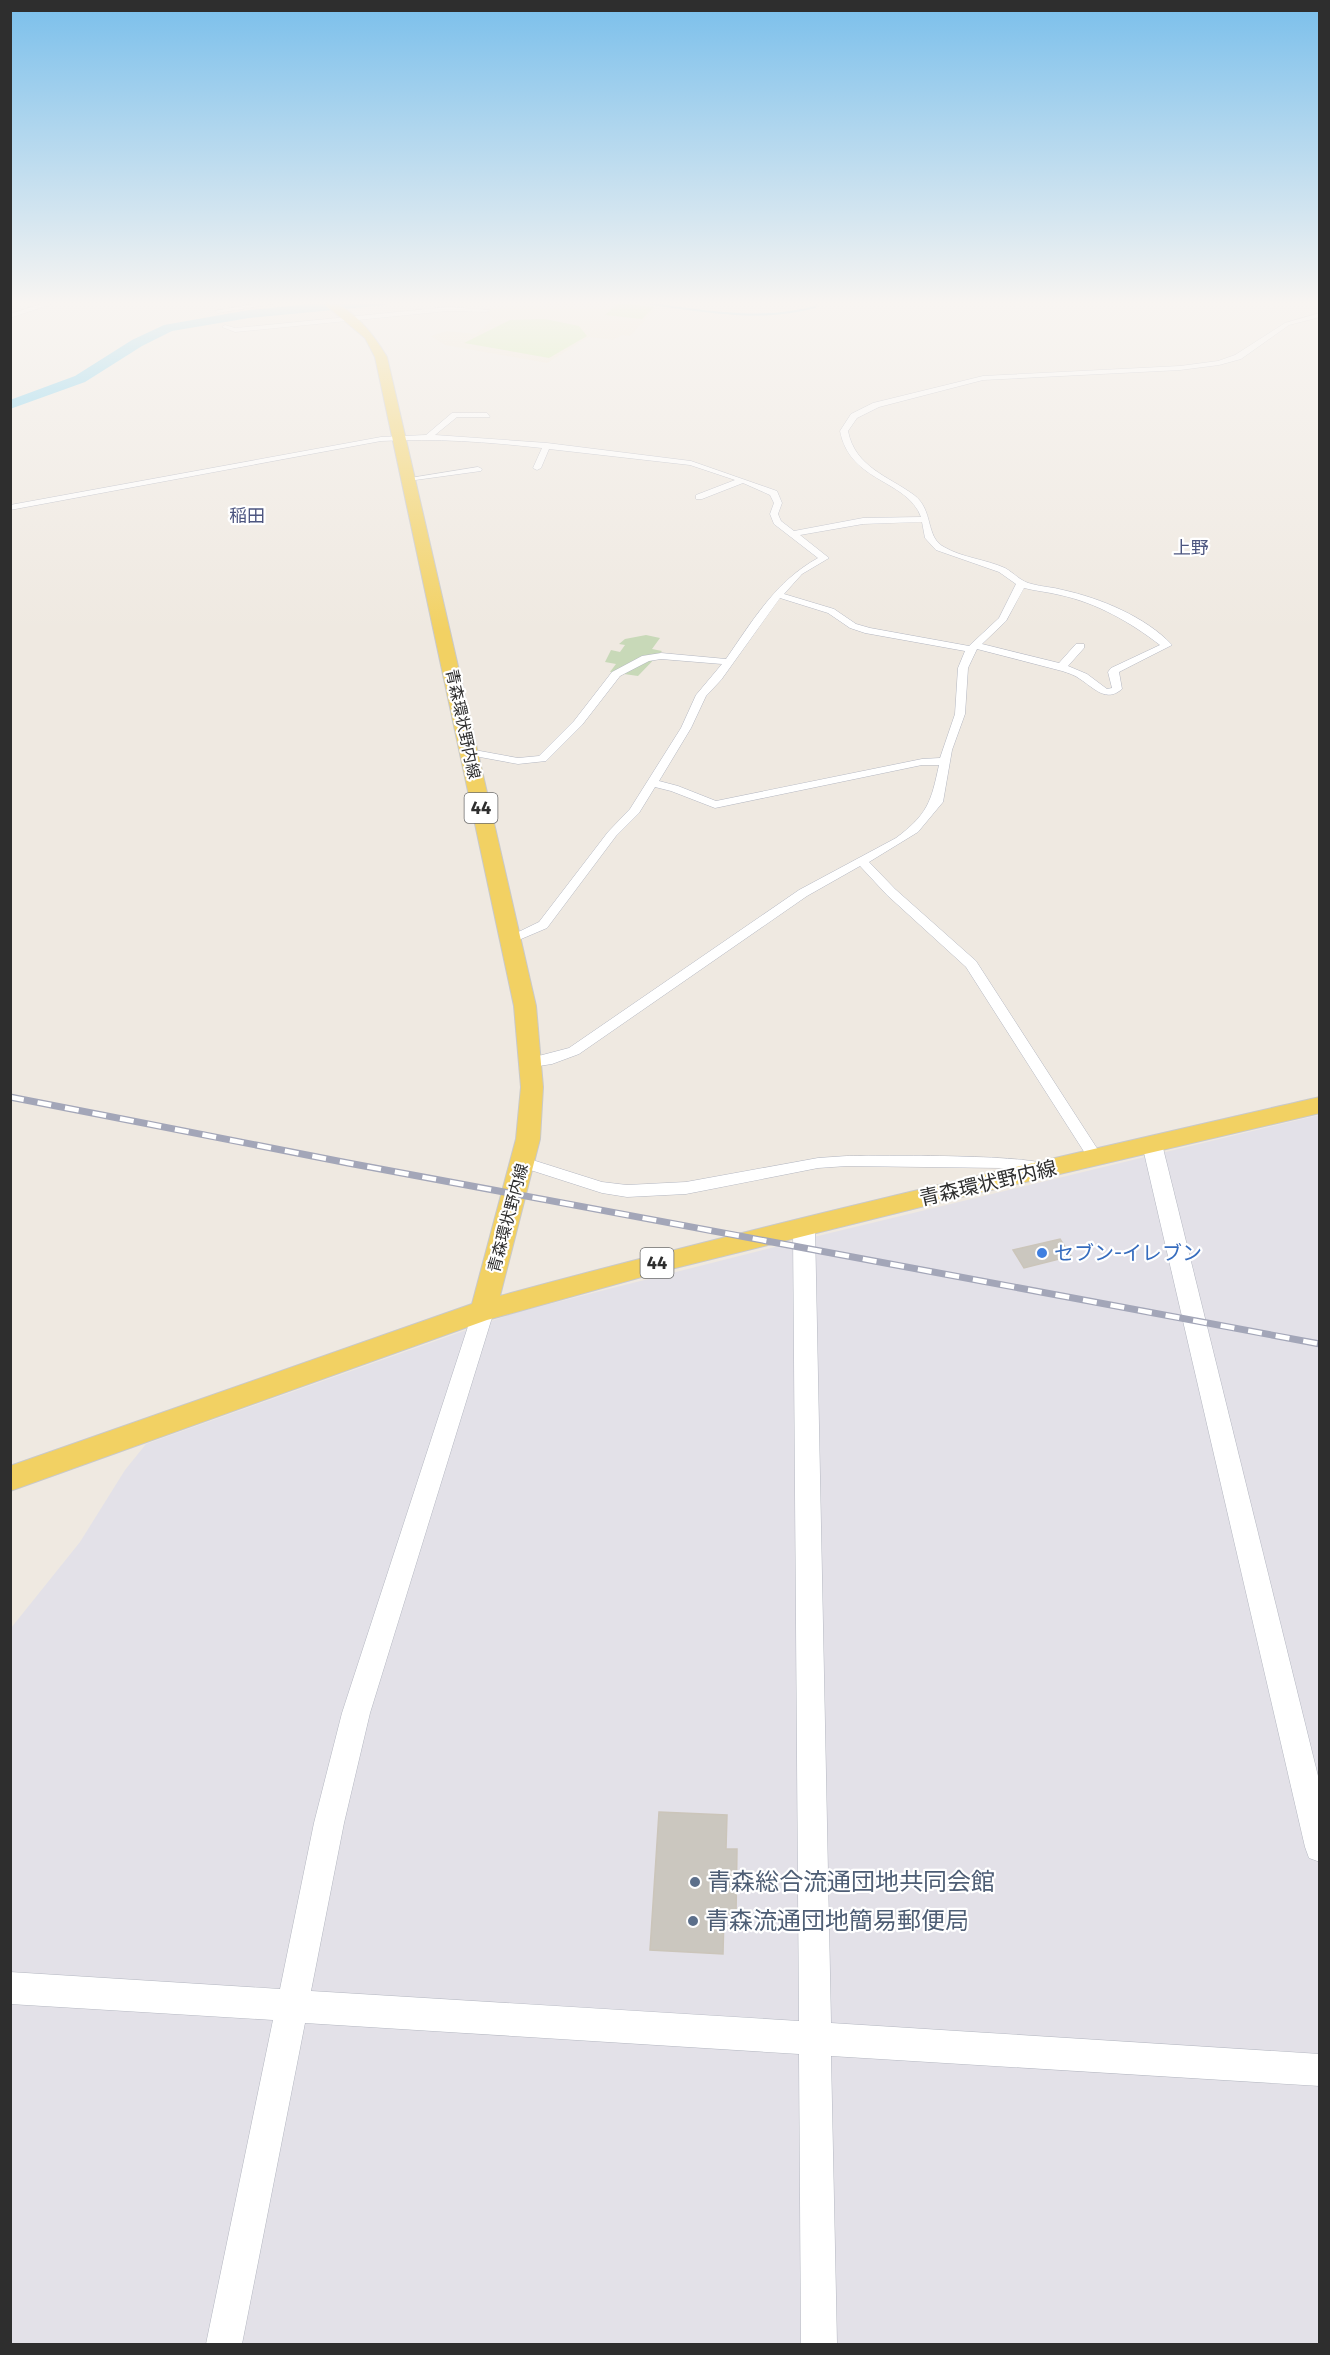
<svg xmlns="http://www.w3.org/2000/svg" width="1330" height="2355" font-family="'Fira Sans','Noto Sans JP',sans-serif">
  <rect width="100%" height="100%" fill="#efe9e1"/>
  <polygon fill="#e3e1e8" points="1319,1115 1319,2344 11,2344 11,1628 80,1542 125,1470 146,1444 514,1313 826,1234"/>
  <polygon fill="#f0e6d1" points="583,302 658,306 630,336 622,335 613,340 589,337 547,363 445,345 431,336 447,331 475,334 493,320 484,308"/>
  <polygon fill="#c8d9b8" points="646,635 660,638 652,649 662,651 638,676 610,672 616,664 605,662 611,650 620,652 625,645 619,644 625,639"/>
  <g fill="#c9ec9a">
    <polygon points="618,303 654,307 642,319 605,315"/>
    <polygon points="545,319 579,326 587,336 549,358 464,343 510,320"/>
  </g>
  <g fill="none" stroke-linecap="round" stroke-linejoin="round">
    <path stroke="#75cff0" stroke-width="2" d="M627,301C690,308 753,324 815,307L818,301"/>
    <polygon fill="#75cff0" fill-rule="evenodd" points="341,301 392,301 386,305 249,318 172,331 142,346 85,382 10,409 10,400 75,376 132,340 164,325 249,310"/>
  </g>
  <g fill="#cbc7bf" stroke="#cbc5ba" stroke-width="1.5">
    <polygon points="1060,1239 1071,1256 1024,1268 1013,1250"/>
    <polygon points="659,1812 727,1815 726,1849 737,1849 736,1916 724,1915 723,1954 650,1950"/>
  </g>
  <g fill="none" stroke-linecap="round" stroke-linejoin="round">
    <g stroke="#b4b7c1" stroke-width="1">
      <g id="street">
        <polygon points="50,301 61,301 10,318 10,314"/>
        <polygon points="269,301 289,301 218,313 215,311"/>
        <polygon points="448,307 490,310 487,312 448,311 235,332 222,327 225,325 235,328"/>
        <path d="M1320,313V317L1289,325L1241,359L1219,365L1180,370L983,380L879,407L857,418L848,431C855,467 888,476 914,495C934,510 925,537 944,547C963,558 985,559 1005,568C1014,573 1021,582 1032,584C1042,587 1053,587 1063,590C1100,598 1146,617 1172,645L1119,672L1122,689C1106,703 1094,688 1080,679C1075,675 1068,673 1062,671L977,649L968,668L965,714L952,750L943,802L918,832L869,862L895,889L976,961L1100,1153L1102,1157L1100,1161H1090L966,967L887,895L860,866L807,896L579,1054L552,1064L532,1067L525,1062L527,1059L569,1048L799,890L896,838C928,814 931,802 939,765H922L715,808L671,791L655,787L639,813L616,836L547,928L514,942L510,943L504,939L539,922L608,832L630,809L681,728L696,695L722,664L661,659L649,661L620,676L582,725L546,761L518,764L469,755L464,752L469,749L518,758L539,756L574,721L612,672L642,656L661,653L726,659C753,620 776,581 818,558L774,524L770,514L774,503L770,495L743,483L702,499H696V495L735,480L690,465L549,449L541,468L537,470L533,468L542,448C488,442 435,438 381,441L10,510V505L381,437L426,435L452,413H487L490,417H457L435,435L547,443L691,461L777,491L782,503L778,514L781,521L794,531L863,518L921,517C907,479 850,483 840,431L851,414L873,403L983,376L1180,366L1218,361L1235,355L1285,323ZM922,522L925,538L936,550L999,572L1016,584L999,618L969,646L870,628L856,624L834,609L784,594L802,574L829,558L800,535L863,524ZM1024,588C1036,591 1048,592 1060,595C1097,603 1130,622 1160,645L1111,668L1108,672L1112,688L1107,689L1087,674L1068,666L1084,648V644H1076L1059,663L982,644L1006,621ZM780,598L828,613L850,628L865,633L965,651L958,668L955,714L940,758L922,759L716,801L678,786L659,781L691,728L706,696L721,680Z"/>
        <polygon points="478,467 482,469 481,471 408,481 404,479"/>
        <path d="M847,1156C874,1156 1045,1153 1054,1168L1047,1173L1003,1168L847,1166L818,1168L686,1194L627,1197L602,1193L518,1166L516,1162L523,1157L602,1182L627,1185L686,1182L818,1158Z"/>
      </g>
    </g>
    <g stroke="#b4b7c1" stroke-width="1">
      <g id="secondary">
        <polygon points="1152,1137 1159,1139 1162,1144 1320,1784 1320,1862 1309,1858 1305,1847 1142,1144 1145,1139"/>
        <polygon points="804,1219 812,1221 815,1227 831,2023 1320,2054 1320,2086 831,2056 837,2344 801,2344 799,2054 305,2023 242,2344 206,2344 273,2020 10,2004 10,1972 280,1989 314,1823 342,1713 475,1305 483,1302 491,1305 494,1311 370,1713 344,1823 311,1991 799,2021 793,1227 796,1221"/>
      </g>
    </g>
    <g stroke="#c9c9c9" stroke-width="2">
      <path id="primary" d="M321,301C349,301 374,335 387,357L536,1006L543,1087L540,1139L500,1296C771,1222 1045,1160 1320,1097V1113L961,1197L663,1271L487,1320L10,1491V1466L472,1304L516,1139L521,1087L514,1006L375,357L365,338Z"/>
    </g>
    <use href="#street" fill="#fff" fill-rule="evenodd"/>
    <use href="#secondary" fill="#fff" fill-rule="evenodd"/>
    <use href="#primary" fill="#f2d163" fill-rule="evenodd"/>
    <g stroke="#a3a6b8" stroke-width="7">
      <polyline id="rail" points="10,1097 348,1163 1320,1344"/>
    </g>
    <use href="#rail" stroke="#fff" stroke-width="4.5" stroke-dasharray="14" stroke-linecap="butt"/>
  </g>
  <linearGradient id="sky" x2="0" y2="1"><stop stop-color="#7abfeb"/><stop offset="0.48" stop-color="#f8f5f2"/><stop offset="1" stop-color="#f8f5f2" stop-opacity="0"/></linearGradient>
  <rect width="1330" height="631" fill="url(#sky)"/>
  <circle fill="#3f7fe0" stroke="#fff" stroke-width="2" cx="1042" cy="1253" r="6"/>
  <g fill="#5c6f8a" stroke="#fff" stroke-width="2">
    <circle cx="695" cy="1882" r="6"/>
    <circle cx="693" cy="1921" r="6"/>
  </g>
  <g text-anchor="middle" dominant-baseline="central" stroke-width="4.5" stroke-linejoin="round" paint-order="stroke">
    <g font-size="16" fill="#2e2e2e" stroke="#fff">
      <text transform="translate(463 724) rotate(78)">青森環状野内線</text>
      <text transform="translate(508 1218) rotate(-75)">青森環状野内線</text>
    </g>
    <g font-size="18" fill="#4d5680" stroke="#fff">
      <text x="247" y="516">稲田</text>
    </g>
    <g font-size="18" fill="#4d5680" stroke="#fff">
      <text x="1191" y="548">上野</text>
    </g>
    <g fill="#fff" stroke="#6d6d6d" stroke-width="1.5">
      <rect x="464.5" y="793" width="33" height="30" rx="4.5"/>
      <rect x="640.5" y="1248" width="33" height="30" rx="4.5"/>
    </g>
    <g font-size="18" font-weight="bold" fill="#2e2e2e">
      <text x="481" y="808">44</text>
      <text x="657" y="1263">44</text>
    </g>
    <g font-size="20" fill="#2e2e2e" stroke="#fff">
      <text transform="translate(988 1183) rotate(-13)">青森環状野内線</text>
    </g>
    <g font-size="20" fill="#366cbe" stroke="#fff" text-anchor="start">
      <text x="1054" y="1253">セブン-イレブン</text>
    </g>
    <g font-size="24" fill="#4e5e75" stroke="#fff" text-anchor="start">
      <text x="707" y="1882">青森総合流通団地共同会館</text>
      <text x="705" y="1921">青森流通団地簡易郵便局</text>
    </g>
  </g>
  <rect width="1330" height="2355" fill="none" stroke="#2e2e2e" stroke-width="24"/>
</svg>
